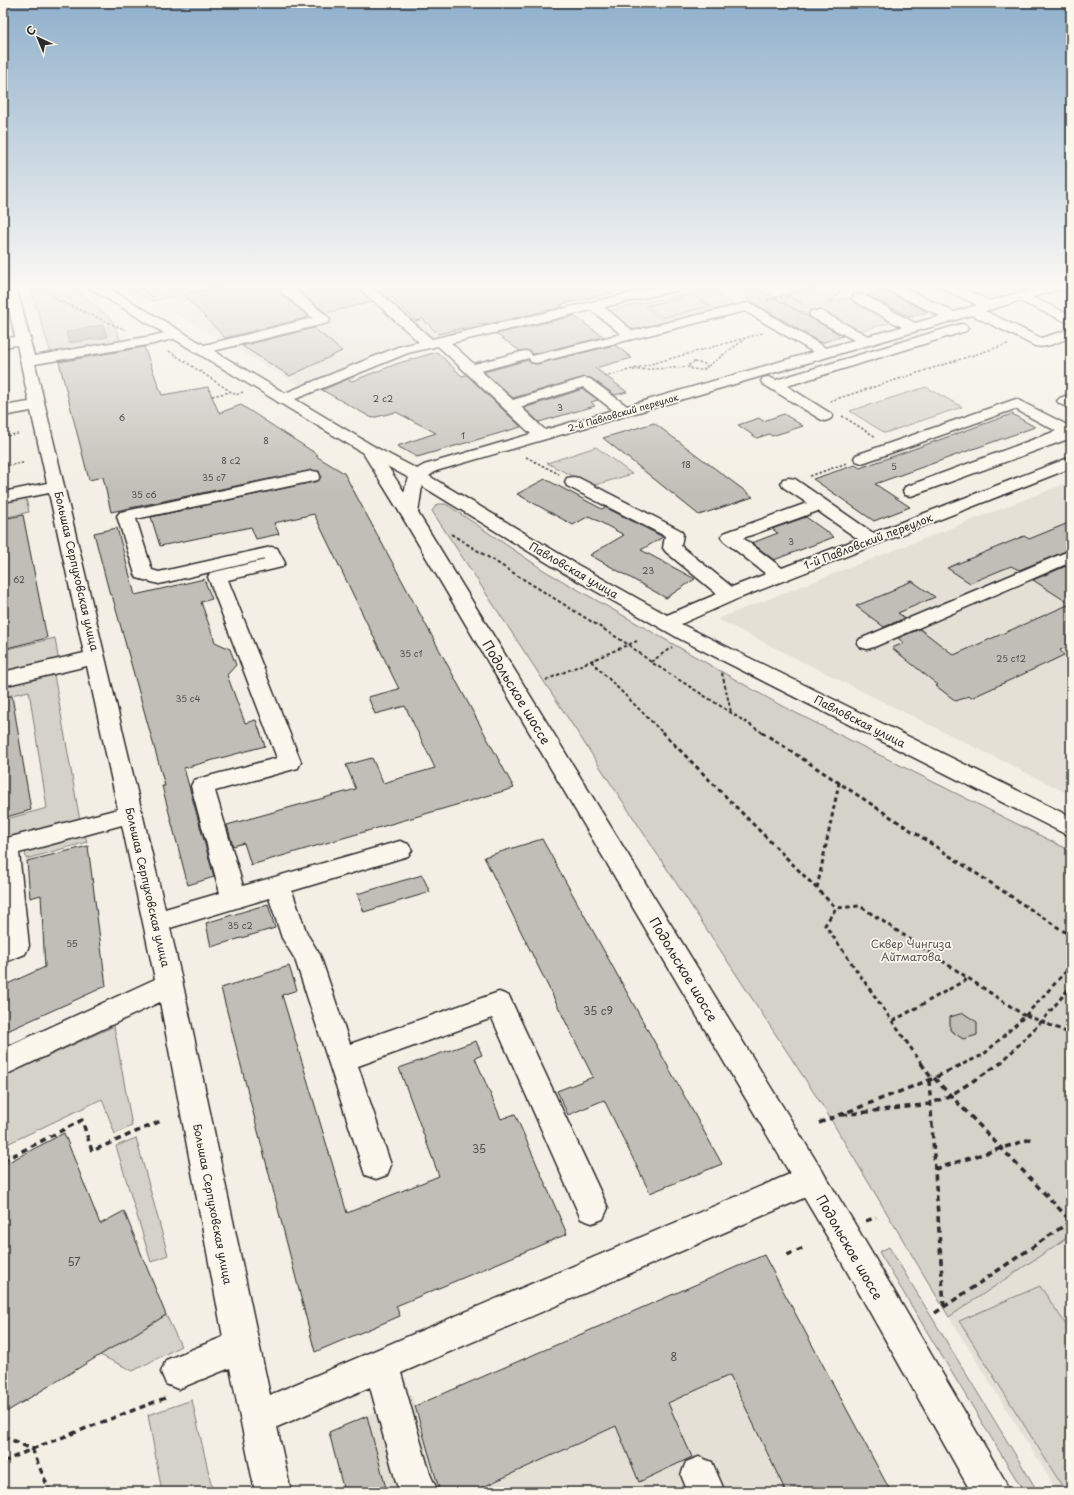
<svg xmlns="http://www.w3.org/2000/svg" width="1074" height="1495" font-family="'Playpen Sans',sans-serif">
  <rect width="100%" height="100%" fill="#f3efe4"/>
  <filter id="ink" filterUnits="userSpaceOnUse"><feTurbulence type="fractalNoise" baseFrequency=".025" numOctaves="2"/><feDisplacementMap in="SourceGraphic" scale="8" xChannelSelector="R" yChannelSelector="G"/><feConvolveMatrix kernelMatrix="1 2 1 2 8 2 1 2 1" color-interpolation-filters="sRGB"/></filter>
  <g filter="url(#ink)">
    <g fill="#e4e0d6">
      <polygon points="221,284 667,284 402,348 303,387 153,301"/>
      <polygon points="1071,478 1071,795 717,619 1067,483 1065,481"/>
      <polygon points="1071,1235 1071,1492 1058,1492 949,1317"/>
      <polygon points="764,1255 891,1492 344,1492 329,1432 412,1396 415,1406"/>
    </g>
    <g fill="#d5d2c9" stroke="#807e7a" fill-rule="evenodd">
      <path d="M29,284H70L112,320L121,341L51,353ZM103,325L107,337L69,343Z"/>
      <polygon points="122,284 221,284 153,301"/>
      <polygon points="825,284 828,284 832,287 836,286 839,290 827,302 858,296 907,318 846,335 802,311 785,315 760,301"/>
      <path d="M708,288L735,306L636,332L607,311ZM693,294L711,306L661,318L644,306Z"/>
      <polygon points="692,295 709,306 663,317 647,306"/>
      <polygon points="926,387 962,407 885,433 850,411"/>
      <polygon points="596,447 632,474 592,486 547,463"/>
      <polygon points="25,493 29,512 3,518 3,498"/>
      <polygon points="437,504 446,504 545,571 780,705 1071,851 1071,1235 949,1317 824,1108 432,511"/>
      <polygon points="55,638 59,663 3,676 3,650"/>
      <polygon points="53,669 80,821 3,842 3,820 47,808 29,691 3,697 3,681"/>
      <polygon points="85,835 87,842 26,859 25,849"/>
      <polygon points="114,1026 132,1126 115,1134 102,1099 3,1146 3,1077"/>
      <polygon points="136,1138 168,1255 151,1262 116,1146"/>
      <polygon points="889,1247 1038,1492 1024,1492 879,1252"/>
      <polygon points="1040,1286 1071,1332 1071,1492 1066,1492 959,1321"/>
      <polygon points="166,1315 181,1346 133,1371 100,1355"/>
      <polygon points="192,1400 213,1492 162,1492 148,1415"/>
    </g>
    <polygon fill="#aca9a2" stroke="#787772" points="103,325 107,337 69,343 66,332"/>
    <g fill="#c0beb6" stroke="#2b2b2b">
      <polygon points="233,284 354,284 372,302 326,313 293,286 282,286 280,290 281,294 309,317 225,338 184,295"/>
      <polygon points="371,284 619,284 620,291 559,305 563,307 484,325 482,324 438,334 423,319 416,321 391,297 387,298"/>
      <polygon points="751,285 809,317 843,336 821,343 744,297"/>
      <polygon points="889,289 890,293 928,312 910,317 867,295"/>
      <polygon points="574,316 604,337 533,354 530,351 520,351 496,334"/>
      <polygon points="314,328 342,351 290,376 242,346"/>
      <polygon points="615,345 632,358 595,368 627,392 615,395 591,378 585,377 513,398 484,372 528,360 531,363 536,364"/>
      <polygon points="144,347 162,395 208,387 219,413 241,405 318,455 316,456 344,473 514,788 251,865 244,843 233,846 227,825 356,789 346,765 372,758 383,783 435,768 405,706 375,714 368,697 399,689 314,514 274,523 279,534 256,539 251,527 160,546 151,517 318,481 321,477 319,471 312,470 111,512 103,477 89,480 59,362"/>
      <polygon points="437,352 462,376 467,375 521,427 417,457 397,446 436,433 396,412 372,418 322,390 348,379 352,381 399,363"/>
      <polygon points="583,389 598,400 591,402 595,406 539,422 524,408"/>
      <polygon points="784,414 803,426 772,436 769,434 757,438 738,425 759,418 763,421"/>
      <polygon points="1012,414 1035,427 875,484 910,507 874,521 813,479 855,465 860,468"/>
      <polygon points="654,423 753,497 699,515 603,438"/>
      <polygon points="545,479 602,509 605,507 663,537 641,550 695,579 666,598 590,555 624,535 589,516 573,525 517,494"/>
      <polygon points="23,515 47,638 3,649 3,519"/>
      <polygon points="806,517 834,537 774,560 752,543 778,533 772,529"/>
      <polygon points="1071,522 1071,549 1019,570 1011,566 970,583 947,568 1024,536 1029,539"/>
      <polygon points="117,528 135,595 204,579 212,599 201,602 215,642 230,649 236,665 227,675 245,723 256,720 265,746 184,768 214,877 188,885 162,786 165,786 112,595 110,595 94,533"/>
      <polygon points="1071,564 1071,645 1060,650 1064,655 1043,665 971,698 969,696 956,701 936,686 938,685 892,648 904,643 898,638 920,629 954,655 1070,604 1033,580"/>
      <polygon points="912,581 935,597 898,613 905,618 884,627 856,606 895,590 893,589"/>
      <polygon points="12,696 31,810 3,818 3,697"/>
      <polygon points="542,839 722,1164 650,1193 604,1100 568,1115 557,1091 593,1077 484,857"/>
      <polygon points="88,846 106,986 3,1033 3,986 45,967 41,895 30,898 27,861"/>
      <polygon points="422,875 430,892 364,912 357,894"/>
      <polygon points="268,904 275,928 211,947 206,923"/>
      <polygon points="289,966 297,990 282,995 347,1213 439,1176 399,1068 476,1041 482,1055 475,1058 501,1119 515,1114 567,1234 396,1306 400,1316 315,1352 221,988"/>
      <polygon points="963,1013 977,1022 977,1035 963,1039 950,1030 950,1017"/>
      <polygon points="64,1133 100,1224 124,1211 166,1315 3,1414 3,1165"/>
      <polygon points="764,1255 891,1492 786,1492 730,1375 668,1403 692,1457 639,1482 616,1426 472,1492 440,1492 415,1406"/>
      <polygon points="367,1416 387,1492 344,1492 329,1432"/>
    </g>
    <g fill="none" stroke-linecap="round" stroke-linejoin="round">
      <g stroke="#2b2b2b" stroke-width="3">
        <g id="minor">
          <polygon points="4,284 16,284 29,336 31,339 30,341 34,356 152,336 175,330 180,331 182,334 180,337 153,344 35,364 165,909 220,893 191,786 194,780 277,758 208,577 210,573 265,560 265,559 159,584 137,578 135,574 117,516 120,512 126,511 312,471 318,472 320,476 318,480 136,519 152,570 159,572 271,547 277,548 285,563 282,567 228,580 301,762 298,768 215,791 243,886 400,841 408,844 412,850 408,856 292,891 307,934 320,955 350,1044 499,992 509,996 608,1208 603,1219 592,1223 581,1219 492,1018 358,1066 391,1165 387,1175 376,1179 365,1175 295,959 282,938 269,898 170,928 183,985 270,1395 811,1165 822,1170 826,1180 822,1190 401,1373 430,1474 438,1492 400,1492 396,1482 370,1387 277,1427 291,1492 255,1492 230,1368 178,1389 166,1384 161,1372 166,1360 223,1337 160,1002 3,1076 3,1049 155,979 122,825 19,853 29,946 25,954 3,963 3,839 118,809 87,666 3,686 3,672 84,653 49,493 3,502 3,492 47,483 31,411 3,416 3,406 29,402 17,345 3,347 3,339 15,337"/>
          <path d="M355,284H369L432,339L670,284H693L692,287L604,307L633,331L747,303L752,304L826,348L854,340L811,317L809,314L811,311H821L868,336L902,327L854,301L852,298L854,295H864L915,323L940,316L891,292L890,289L891,286H901L954,312L977,305L939,287L938,284H954L990,301L1049,284H1066L1065,288L1032,297L1071,315V324L1019,301L985,311L1041,338L1071,329V337C1060,341 1046,349 1035,346L972,315L436,471L429,476L578,565L667,615L717,594L666,552L663,548L665,536L567,486L565,482L567,478L573,477L579,478L680,530L683,534L681,546L732,587L766,574L724,541L721,537L724,533L807,503L783,487L781,483L783,479L789,478L795,479L873,533L1071,457V468L737,599L681,624L1071,817V836L1063,833L680,639L564,573L422,486L418,513L415,517L409,518L403,517L400,513L406,485L409,478L363,453L361,450L363,447L369,445L375,447L417,469L424,465L531,434L438,346L408,353L288,402L283,404L278,402L275,399L278,396L398,347L419,342ZM591,310L621,334L532,356L530,352L525,351L474,364L451,343ZM745,311L813,352L627,406L590,379L585,378L513,400L481,371L529,358L531,362L536,363ZM583,387L613,410L545,430L521,407ZM818,511L858,539L782,568L743,538Z"/>
          <polygon points="287,286 292,287 328,317 330,320 328,323 201,354 196,353 194,350 196,347 313,318 282,293 281,290 282,287"/>
          <polygon points="961,324 966,325 968,328 966,331 787,386 830,413 833,416 830,419 825,421 820,419 763,384 761,381 763,378 768,377 776,380"/>
          <polygon points="1071,394 1071,409 1060,404 1057,401 1060,398"/>
          <polygon points="1016,399 1071,427 1071,438 911,496 905,495 903,491 905,487 1056,431 1015,409 868,461 862,463 856,461 854,458 856,455"/>
          <polygon points="1071,550 1071,562 874,647 867,649 860,647 857,643 860,639"/>
          <polygon points="699,1457 712,1462 725,1492 688,1492 681,1475 686,1462"/>
        </g>
      </g>
      <g stroke="#2b2b2b" stroke-width="3">
        <g id="major">
          <polygon points="87,284 102,284 375,447 418,513 853,1221 1004,1479 1009,1492 971,1492 831,1243 400,513 363,453 88,287"/>
          <polygon points="1053,284 1071,285 1071,294 1054,287"/>
        </g>
      </g>
      <g stroke="#2b2b2b" stroke-width="1.5" stroke-dasharray="2.5 2" stroke-linecap="butt">
        <polyline points="133,284 154,297"/>
        <polyline points="187,284 192,287"/>
        <polyline points="27,287 45,289 57,300 126,330"/>
        <polyline points="787,296 804,304"/>
        <polyline points="767,300 835,284"/>
        <polyline points="829,303 842,290 836,284"/>
        <polyline points="169,351 236,395 243,392"/>
        <polygon points="694,362 706,364 707,368 701,370 692,369 689,365"/>
        <polyline points="708,366 745,339"/>
        <polyline points="633,370 690,367"/>
        <polyline points="604,377 763,333"/>
        <polyline points="212,396 230,392"/>
        <polyline points="830,401 1008,344"/>
        <polyline points="842,416 876,437"/>
        <polyline points="3,436 18,434"/>
        <polyline points="526,457 559,474"/>
        <polyline points="3,466 23,463"/>
        <polyline points="810,476 847,463"/>
      </g>
      <g stroke="#2b2b2b" stroke-width="2" stroke-dasharray="3.5 2.5" stroke-linecap="butt">
        <polyline points="451,534 629,645 651,662 763,733"/>
        <polyline points="591,661 663,733"/>
        <polyline points="651,662 672,647"/>
        <polyline points="722,673 731,712"/>
        <polyline points="546,680 637,641"/>
      </g>
      <g stroke="#2b2b2b" stroke-width="3" stroke-dasharray="4.5 3.5" stroke-linecap="butt">
        <polyline points="662,732 836,908"/>
        <polyline points="762,732 1071,936"/>
        <polyline points="817,888 839,783 842,780"/>
        <polyline points="1026,1015 1071,1034"/>
        <polyline points="893,1021 969,978"/>
        <polyline points="922,1064 825,925 836,908 860,906 1025,1016"/>
        <polyline points="963,1064 983,1055 1025,1016 1071,966"/>
        <polyline points="1000,1064 1042,1021 1071,986"/>
      </g>
      <g stroke="#2b2b2b" stroke-width="3.5" stroke-dasharray="6 4.5" stroke-linecap="butt">
        <polyline points="921,1063 932,1079"/>
        <polyline points="934,1078 1071,1221"/>
        <polyline points="929,1080 944,1307"/>
        <polyline points="842,1115 930,1104 951,1095 1001,1063"/>
        <polyline points="819,1123 932,1079 965,1063"/>
        <polyline points="3,1161 82,1120 92,1151 163,1120"/>
        <polyline points="935,1169 1034,1138"/>
        <polyline points="866,1221 876,1217"/>
        <polyline points="787,1255 804,1248"/>
        <polyline points="935,1313 1071,1221"/>
        <polyline points="3,1436 32,1449 50,1492"/>
        <polyline points="3,1462 32,1449 168,1397"/>
      </g>
      <use href="#minor" fill="#fbf7ec" fill-rule="evenodd"/>
      <use href="#major" fill="#fbf7ec" fill-rule="evenodd"/>
      <polyline stroke="#2b2b2b" stroke-width="1" points="1054,284 1071,292"/>
    </g>
  </g>
  <linearGradient id="sky" x2="0" y2="1"><stop stop-color="#90b0cc"/><stop offset="0.58" stop-color="#faf8f3"/><stop offset="1" stop-color="#faf8f3" stop-opacity="0"/></linearGradient>
  <rect width="1074" height="493" fill="url(#sky)"/>
  <g text-anchor="middle" dominant-baseline="central" stroke-width="3.5" stroke-linejoin="round" paint-order="stroke">
    <g font-size="9" fill="#50504e">
      <text x="383" y="398">2 с2</text>
      <text x="560" y="407">3</text>
      <text x="122" y="417">6</text>
      <text x="463" y="435">1</text>
      <text x="266" y="440">8</text>
      <text x="231" y="460">8 с2</text>
      <text x="686" y="464">18</text>
      <text x="894" y="466">5</text>
      <text x="214" y="477">35 с7</text>
      <text x="144" y="494">35 с6</text>
      <text x="791" y="541">3</text>
      <text x="648" y="570">23</text>
      <text x="19" y="579">62</text>
      <text x="411" y="653">35 с1</text>
      <text x="1011" y="658">25 с12</text>
      <text x="188" y="698">35 с4</text>
      <text x="240" y="925">35 с2</text>
      <text x="72" y="943">55</text>
    </g>
    <g font-size="9" fill="#2b2b2b" stroke="#fbf7ec">
      <text transform="translate(623 412) rotate(-16)">2-й Павловский переулок</text>
    </g>
    <g font-size="11" fill="#2b2b2b" stroke="#fbf7ec">
      <text transform="translate(868 541) rotate(-21)">1-й Павловский переулок</text>
      <text transform="translate(574 570) rotate(30)">Павловская улица</text>
      <text transform="translate(77 571) rotate(77)">Большая Серпуховская улица</text>
      <text transform="translate(860 721) rotate(27)">Павловская улица</text>
      <text transform="translate(148 887) rotate(77)">Большая Серпуховская улица</text>
      <text transform="translate(213 1204) rotate(79)">Большая Серпуховская улица</text>
    </g>
    <g font-size="11" fill="#565552" stroke="#fbf7ec">
      <text x="911" y="943">Сквер Чингиза<tspan x="911" dy="13">Айтматова</tspan></text>
    </g>
    <g font-size="11" fill="#50504e">
      <text x="598" y="1010">35 с9</text>
      <text x="479" y="1148">35</text>
      <text x="74" y="1261">57</text>
      <text x="674" y="1356">8</text>
    </g>
    <g font-size="13" fill="#2b2b2b" stroke="#fbf7ec">
      <text transform="translate(517 692) rotate(59)">Подольское шоссе</text>
      <text transform="translate(684 969) rotate(59)">Подольское шоссе</text>
      <text transform="translate(850 1247) rotate(60)">Подольское шоссе</text>
    </g>
  </g>
  <rect width="1074" height="1495" fill="none" stroke="#fbf7ec" stroke-width="16"/>
  <rect x="8" y="8" width="1058" height="1479" fill="none" stroke="#2b2b2b" stroke-width="1.5" filter="url(#ink)"/>
  <g transform="translate(38 38) rotate(316)" stroke="#fbf7ec" stroke-width="3" paint-order="stroke">
  <path d="M0-3L7 15L0 10L-7 15Z" fill="#2b2b2b"/>
  <text y="-6" font-size="11" font-weight="bold" text-anchor="middle" fill="#2b2b2b">С</text>
  </g>
</svg>
